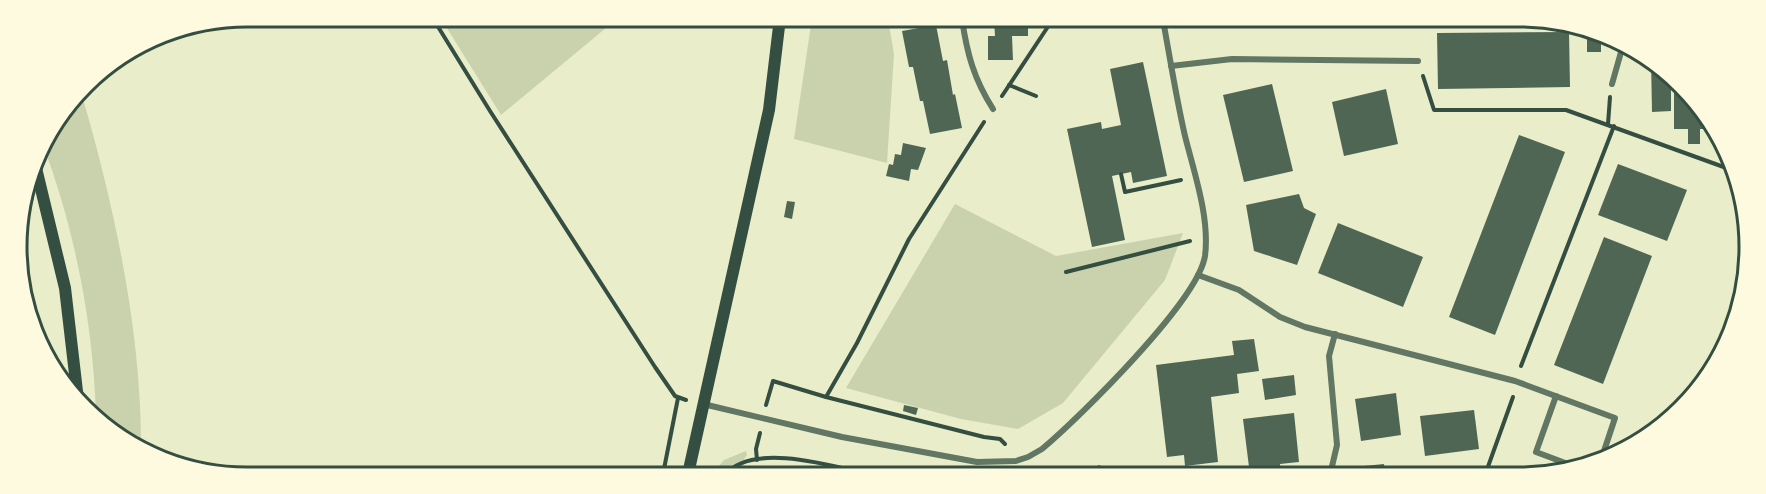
<svg xmlns="http://www.w3.org/2000/svg" width="1766" height="494" font-family="Signika,sans-serif">
  <rect width="100%" height="100%" fill="#e9edc9"/>
  <g fill="#cad2ad">
    <polygon points="440,17 618,18 501,115"/>
    <polygon points="812,18 888,19 894,54 887,163 794,139"/>
    <path d="M81,92C114,204 142,333 141,450L131,446L96,415C93,322 75,230 42,142Z"/>
    <polygon points="955,204 1056,256 1183,233 1165,280 1063,403 1018,429 961,419 846,388"/>
    <polygon points="746,451 747,455 744,459 743,474 712,474 724,460"/>
  </g>
  <g fill="#4f6655">
    <polygon points="994,19 1028,19 1028,36 1012,36 1013,60 988,60 988,36 995,36"/>
    <rect x="1202" y="20" width="52" height="6"/>
    <polygon points="936,25 943,61 947,60 953,95 955,94 962,128 930,134 923,101 920,101 913,67 909,67 902,31"/>
    <polygon points="1587,31 1601,36 1601,52 1587,52"/>
    <polygon points="1569,32 1570,87 1438,89 1437,33"/>
    <polygon points="1651,60 1671,79 1671,111 1652,112"/>
    <polygon points="1143,62 1167,176 1133,183 1131,172 1112,176 1125,240 1092,247 1067,129 1101,122 1102,129 1121,125 1110,69"/>
    <polygon points="1272,84 1293,171 1244,182 1223,95"/>
    <polygon points="1386,89 1398,144 1344,156 1332,102"/>
    <polygon points="1674,91 1683,91 1710,119 1715,129 1700,129 1700,144 1688,144 1688,129 1674,129"/>
    <polygon points="1519,135 1565,152 1495,335 1449,317"/>
    <polygon points="903,143 926,148 918,170 911,169 909,181 886,176 889,164 893,165 895,154 901,155"/>
    <polygon points="1618,164 1687,190 1667,241 1598,215"/>
    <polygon points="1299,194 1304,208 1316,214 1297,265 1254,251 1246,205"/>
    <polygon points="787,201 795,202 792,219 784,217"/>
    <polygon points="1338,223 1423,257 1403,307 1318,273"/>
    <polygon points="1604,237 1652,256 1603,384 1554,365"/>
    <polygon points="1254,339 1259,371 1237,374 1239,393 1211,397 1218,462 1185,466 1184,455 1167,457 1156,365 1234,355 1232,341"/>
    <polygon points="1294,375 1296,395 1265,400 1262,379"/>
    <polygon points="1396,393 1401,435 1361,441 1355,399"/>
    <polygon points="904,405 918,408 916,415 903,411"/>
    <polygon points="1474,410 1479,449 1425,456 1420,416"/>
    <polygon points="1294,413 1299,462 1280,464 1281,475 1250,475 1243,419"/>
    <polygon points="1384,464 1385,473 1409,470 1410,475 1365,475 1364,466"/>
    <polygon points="1098,465 1134,474 1134,475 1096,475"/>
  </g>
  <g fill="none" stroke-linecap="round" stroke-linejoin="round">
    <g stroke="#344e41" stroke-width="4">
      <polyline points="432,17 490,111 655,367 675,396 686,400"/>
      <polyline points="1423,76 1434,110 1566,110 1732,170"/>
      <polyline points="1009,85 1036,96"/>
      <polyline points="1002,96 1053,19"/>
      <polyline points="1608,124 1610,97"/>
      <polyline points="1121,174 1125,192 1181,180"/>
      <polyline points="1066,272 1190,241"/>
      <polyline points="1521,366 1614,126"/>
      <polyline points="826,397 984,437 1000,439 1005,444"/>
      <polyline points="766,405 773,381 826,397 857,343 909,239 984,122"/>
      <polyline points="757,460 756,449 760,433"/>
      <polyline points="663,474 678,398"/>
      <path d="M726,474C753,442 833,466 867,474"/>
      <polyline points="1485,475 1513,397"/>
    </g>
    <g stroke="#617663" stroke-width="6">
      <path d="M962,19C967,54 974,79 993,109"/>
      <polyline points="1171,66 1232,59 1418,61"/>
      <polyline points="1612,84 1623,45"/>
      <polyline points="1198,275 1239,290 1280,317 1305,327 1515,381 1615,418 1601,460"/>
      <polyline points="1556,396 1536,452 1576,467"/>
      <path d="M703,404L842,437L977,462L1016,461L1028,457L1042,449C1079,418 1198,301 1205,256C1210,218 1194,172 1185,136C1176,97 1170,58 1163,20"/>
      <polyline points="1330,475 1337,445 1329,356 1335,334"/>
    </g>
    <g stroke="#344e41" stroke-width="12">
      <polyline points="35,164 65,288 78,400"/>
      <polyline points="688,474 769,110 780,18"/>
    </g>
  </g>
  <path d="M0 0H1766V494H0ZM247 27H1519A220 220 0 0 1 1739 247V247A220 220 0 0 1 1519 467H247A220 220 0 0 1 27 247V247A220 220 0 0 1 247 27Z" fill="#fefae0" fill-rule="evenodd"/>
  <path fill="none" stroke="#344e41" stroke-width="3" d="M247 27H1519A220 220 0 0 1 1739 247V247A220 220 0 0 1 1519 467H247A220 220 0 0 1 27 247V247A220 220 0 0 1 247 27Z"/>
</svg>
